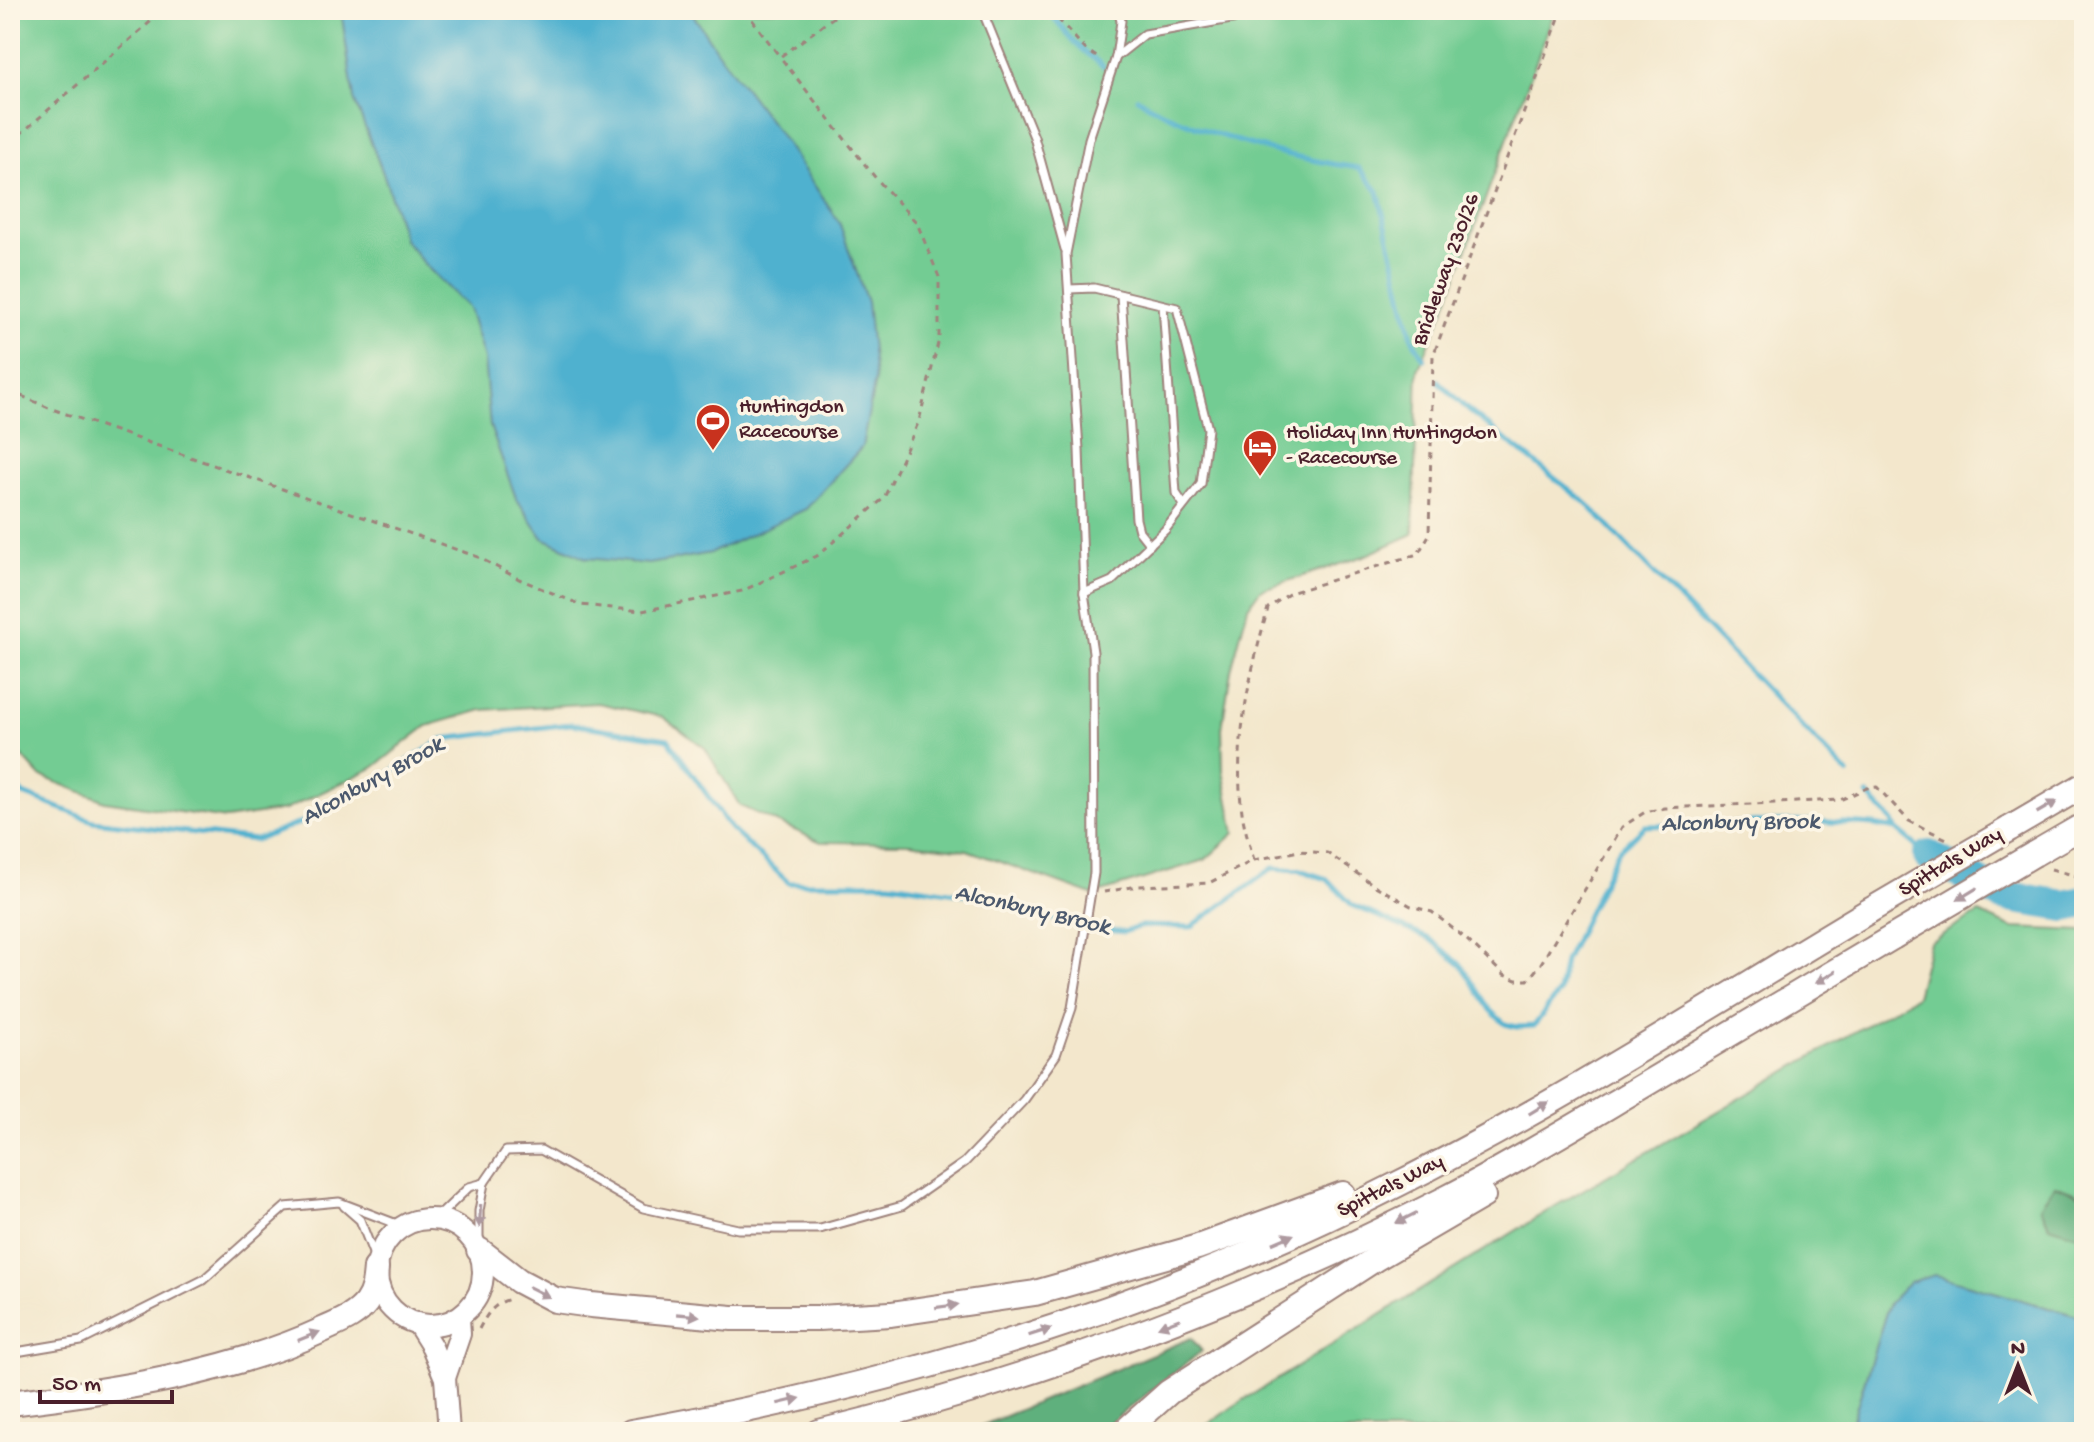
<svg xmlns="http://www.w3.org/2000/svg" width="2094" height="1442" font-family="'Gochi Hand',sans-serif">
  <rect width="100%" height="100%" fill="#fcf5e5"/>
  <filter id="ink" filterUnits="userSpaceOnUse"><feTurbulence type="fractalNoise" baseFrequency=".0125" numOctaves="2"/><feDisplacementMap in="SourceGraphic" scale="16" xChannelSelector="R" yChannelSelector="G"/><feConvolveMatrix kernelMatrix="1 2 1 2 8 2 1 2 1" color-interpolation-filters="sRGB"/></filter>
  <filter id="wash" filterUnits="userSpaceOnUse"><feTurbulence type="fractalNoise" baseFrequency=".006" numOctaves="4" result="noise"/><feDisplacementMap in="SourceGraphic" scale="32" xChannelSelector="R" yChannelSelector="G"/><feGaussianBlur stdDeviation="1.8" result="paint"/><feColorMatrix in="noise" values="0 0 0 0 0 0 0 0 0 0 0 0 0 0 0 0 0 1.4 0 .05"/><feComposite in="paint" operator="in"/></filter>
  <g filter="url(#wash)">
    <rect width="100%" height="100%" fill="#f3e7cc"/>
    <g fill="#73cc93" stroke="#5e765f" stroke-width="2">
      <polygon points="10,10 1555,10 1445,308 1418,370 1413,534 1364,556 1260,590 1248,607 1231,670 1222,728 1223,771 1235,833 1205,860 1092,895 967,850 908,843 821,842 740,806 705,748 663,717 598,703 482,710 427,726 373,768 285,810 226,819 105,801 40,776 10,743"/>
      <polygon points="1979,913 2013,928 2084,931 2084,1318 1935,1275 1889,1303 1849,1432 1197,1432 1234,1406 1557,1205 1916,996 1930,942"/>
    </g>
    <g fill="#5eb07d" stroke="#546854" stroke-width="2">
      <polygon points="2055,1185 2084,1196 2084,1237 2049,1226 2040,1206"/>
      <polygon points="1191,1338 1202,1351 1098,1432 967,1432"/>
    </g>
    <g fill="#50b1cf" stroke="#4d687d" stroke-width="2">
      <polygon points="341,10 690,10 717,51 781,136 839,222 867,302 875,380 862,447 806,509 711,553 649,564 586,558 543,538 516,498 490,426 484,359 469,308 425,265 404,239 386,181 354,99"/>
      <polygon points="1935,1275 2084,1318 2084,1432 1849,1432 1889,1303 1910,1282"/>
    </g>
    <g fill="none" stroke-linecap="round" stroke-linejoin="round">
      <g stroke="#50b1cf" stroke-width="5">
        <polyline points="1047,10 1076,44 1103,66"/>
        <path d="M1137,98C1189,132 1297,160 1359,168L1378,191L1412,338L1424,359"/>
        <polyline points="1438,381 1468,410 1586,503 1848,774"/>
        <polyline points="10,780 23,794 93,821 256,840 326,813 443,739 571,724 668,739 731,829 789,883 890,883 976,896 1068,924 1124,932 1141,926 1191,927 1273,868 1299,870 1327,879 1352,905 1430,939 1462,966 1490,1010 1505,1024 1517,1027 1534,1026 1559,992 1565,961 1618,851 1645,826 1814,821 1874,825 1896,829 1929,856"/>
        <polyline points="1868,795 1893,822 1896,829"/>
      </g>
      <polyline stroke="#50b1cf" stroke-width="32" points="1929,856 2003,896 2065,906 2084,902"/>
    </g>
  </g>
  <g filter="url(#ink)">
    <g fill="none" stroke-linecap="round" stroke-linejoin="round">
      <g stroke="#9e837c" stroke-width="11">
        <g id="service">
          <polyline points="982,10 1034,137 1065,249"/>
          <polyline points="1116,57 1121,21 1118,10"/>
          <polyline points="1069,289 1094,288 1177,308 1208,429 1201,484 1165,530 1112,581 1084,593"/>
          <polyline points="1121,295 1136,519 1139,531 1150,545"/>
          <polyline points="1163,305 1176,493 1184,505"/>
          <polyline points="344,1206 360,1220 377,1263"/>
          <polyline points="437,1218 469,1187 484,1183 506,1151 541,1150 643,1208 738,1229 820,1229 902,1206 965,1162 1024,1100 1056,1055 1072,1008 1094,873 1093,652 1084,593 1079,449 1066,254 1089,139 1116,57 1145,34 1283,10"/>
          <polyline points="479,1244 479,1211 484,1183"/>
          <polyline points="10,1353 81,1341 203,1280 285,1207 339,1202 402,1226"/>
        </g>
      </g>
      <g stroke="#9e837c" stroke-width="24">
        <g id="secondary">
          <circle cx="430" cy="1272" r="53"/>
          <polyline points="417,1323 432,1347 445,1378 449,1432"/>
          <polyline points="445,1378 460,1334 459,1318"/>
        </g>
      </g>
      <g stroke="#9e837c" stroke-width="28">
        <g id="trunk">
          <polyline points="2009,829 2084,785"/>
          <polyline points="2034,854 2084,825"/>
          <polyline points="479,1250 519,1281 555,1300 591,1305 732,1318 818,1318 891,1314 1035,1293 1198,1247 1343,1194"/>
          <path d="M10,1403C113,1391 230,1373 325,1329C340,1322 356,1316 366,1303C374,1292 375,1281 376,1268"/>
          <path d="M631,1432C897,1386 1157,1307 1398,1184C1560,1103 1713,1004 1869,911"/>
          <path d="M819,1432C1037,1379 1245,1301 1445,1199C1511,1165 1575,1126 1639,1088C1723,1038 1808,988 1893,937"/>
          <polyline points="1124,1432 1169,1392 1375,1259 1483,1196"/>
        </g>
      </g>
      <g stroke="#9e837c" stroke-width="3" stroke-dasharray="6 6" stroke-linecap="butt">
        <polyline points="745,10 780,57 843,10"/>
        <polyline points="1050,10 1085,49 1101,60"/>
        <polyline points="10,143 164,10"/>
        <polyline points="10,391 49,408 478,557 519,579 581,605 642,611 742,591 817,556 884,498 919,421 939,339 939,277 917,223 874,176 780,57"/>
        <polyline points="1254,860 1299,851 1327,853 1377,887 1411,906 1432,912 1465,938 1504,975 1516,980 1528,980 1540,965 1622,827 1645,812 1665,808 1840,800 1867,788 1877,787 1909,821 1951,841"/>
        <polyline points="2051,869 2084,878"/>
        <path d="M1104,892L1138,886L1209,883L1254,860C1250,845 1244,828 1242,812C1233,742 1250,674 1268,608L1290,593L1418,554L1429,535L1433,356L1562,10"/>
        <path d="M479,1329C487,1314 493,1304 510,1299"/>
      </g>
      <use href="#service" stroke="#fff" stroke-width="7"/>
      <use href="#secondary" stroke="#fff" stroke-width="20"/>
      <use href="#trunk" stroke="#fff" stroke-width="24"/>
      <g stroke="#9e837c" stroke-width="28" stroke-linecap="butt">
        <g id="trunk-bridge">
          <polyline points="1869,911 2009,829"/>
          <polyline points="1893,937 2034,854"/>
        </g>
      </g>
      <use href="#trunk-bridge" stroke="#fff" stroke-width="24"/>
    </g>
    <defs><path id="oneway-solid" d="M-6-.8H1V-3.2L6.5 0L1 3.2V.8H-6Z" transform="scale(2)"/></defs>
    <g fill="#ae9aa0">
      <use href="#oneway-solid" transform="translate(2047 807) rotate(-30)"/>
      <use href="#oneway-solid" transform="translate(1967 894) rotate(149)"/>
      <use href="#oneway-solid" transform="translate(1826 977) rotate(149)"/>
      <use href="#oneway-solid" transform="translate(1539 1108) rotate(-31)"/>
      <use href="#oneway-solid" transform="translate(480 1216) rotate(93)"/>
      <use href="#oneway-solid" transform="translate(1406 1218) rotate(153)"/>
      <use href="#oneway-solid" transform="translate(1283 1239) rotate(-23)"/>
      <use href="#oneway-solid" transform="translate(539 1292) rotate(27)"/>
      <use href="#oneway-solid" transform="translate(947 1306) rotate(-8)"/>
      <use href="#oneway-solid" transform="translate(688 1315) rotate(5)"/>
      <use href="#oneway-solid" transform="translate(1169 1323) rotate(159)"/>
      <use href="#oneway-solid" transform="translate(1040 1332) rotate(-18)"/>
      <use href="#oneway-solid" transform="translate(309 1336) rotate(-22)"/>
      <use href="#oneway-solid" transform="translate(789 1401) rotate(-13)"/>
    </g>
  </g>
  <defs>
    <g id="stadium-pin" transform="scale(1.8)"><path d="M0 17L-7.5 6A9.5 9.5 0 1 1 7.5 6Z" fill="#c8321e" stroke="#fcf5e5"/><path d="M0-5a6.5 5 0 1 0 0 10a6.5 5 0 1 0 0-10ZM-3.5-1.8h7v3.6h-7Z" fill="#fff"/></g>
    <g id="hotel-pin" transform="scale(1.8)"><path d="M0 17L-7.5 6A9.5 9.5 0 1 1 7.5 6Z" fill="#c8321e" stroke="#fcf5e5"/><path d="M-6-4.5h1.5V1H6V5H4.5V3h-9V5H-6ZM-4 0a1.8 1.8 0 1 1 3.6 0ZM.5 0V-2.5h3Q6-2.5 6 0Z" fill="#fff"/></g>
  </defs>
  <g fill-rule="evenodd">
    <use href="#stadium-pin" x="713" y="421"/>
    <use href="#hotel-pin" x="1260" y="447"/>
  </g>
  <g text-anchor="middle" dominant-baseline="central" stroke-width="7" stroke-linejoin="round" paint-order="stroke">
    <g font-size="22" fill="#4a1f2b" stroke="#fcf5e5">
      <text transform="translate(1447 270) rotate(-70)">Bridleway 230/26</text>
      <text transform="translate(1951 863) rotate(-31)">Spittals Way</text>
      <text transform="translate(1391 1187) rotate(-27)">Spittals Way</text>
    </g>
    <g font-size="22" fill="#4a1f2b" stroke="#fcf5e5" text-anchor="start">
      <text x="739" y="408">Huntingdon<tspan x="739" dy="25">Racecourse</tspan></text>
      <text x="1286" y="434">Holiday Inn Huntingdon<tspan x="1286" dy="25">- Racecourse</tspan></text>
    </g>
    <g font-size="24" font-style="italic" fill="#4c596d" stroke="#fcf5e5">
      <text transform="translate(373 782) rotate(-29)">Alconbury Brook</text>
      <text transform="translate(1740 824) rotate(-1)">Alconbury Brook</text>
      <text transform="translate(1032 911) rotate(13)">Alconbury Brook</text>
    </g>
  </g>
  <rect width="2094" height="1442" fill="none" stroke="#fcf5e5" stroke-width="40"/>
  <g transform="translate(2018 1366)" stroke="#fcf5e5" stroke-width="6" paint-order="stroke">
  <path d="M0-6L14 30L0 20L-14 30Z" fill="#4a1f2b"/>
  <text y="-12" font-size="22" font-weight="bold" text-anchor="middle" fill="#4a1f2b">N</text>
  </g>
  <path d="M40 1390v12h132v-12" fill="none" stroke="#4a1f2b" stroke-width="4"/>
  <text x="52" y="1390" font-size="24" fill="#4a1f2b" stroke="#fcf5e5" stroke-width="6" paint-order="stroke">50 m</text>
</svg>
